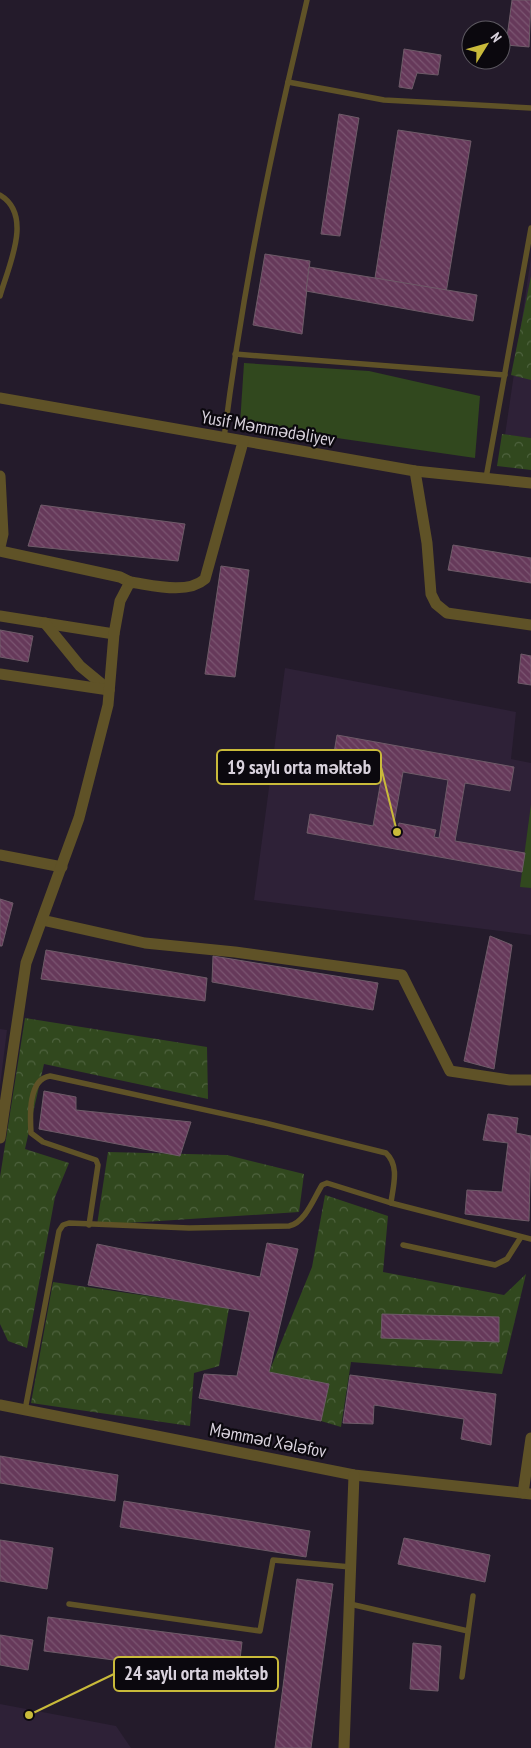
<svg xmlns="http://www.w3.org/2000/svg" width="531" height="1748" font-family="'PT Sans Narrow',sans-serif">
  <defs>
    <pattern id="forest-crowns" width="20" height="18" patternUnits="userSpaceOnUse" patternTransform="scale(1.25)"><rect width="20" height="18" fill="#31481e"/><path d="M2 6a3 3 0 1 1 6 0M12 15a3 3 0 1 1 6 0" fill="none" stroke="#4e623e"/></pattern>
    <pattern id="building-back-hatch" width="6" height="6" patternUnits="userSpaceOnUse" patternTransform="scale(1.25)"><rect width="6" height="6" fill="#66395a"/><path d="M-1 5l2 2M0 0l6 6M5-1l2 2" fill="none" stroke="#7b5571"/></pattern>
  </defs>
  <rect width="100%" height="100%" fill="#241b2b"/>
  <g fill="#2e2137">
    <polygon points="531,257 531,438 505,435"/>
    <polygon points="285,668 516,712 511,759 531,763 531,935 254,900"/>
    <polygon points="0,1029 7,1030 0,1086"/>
    <polygon points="0,1704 116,1726 131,1748 0,1748"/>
  </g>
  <g fill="#31481e">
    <polygon points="244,363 369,371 480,396 475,458 240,424"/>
    <polygon points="531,804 531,888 520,887"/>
  </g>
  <g fill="url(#forest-crowns)">
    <polygon points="531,276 531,380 511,375"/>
    <polygon points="502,434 531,438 531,470 497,466"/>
    <polygon points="25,1018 207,1047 208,1099 44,1064 25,1149 69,1163 55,1197 27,1348 8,1341 0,1324 0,1177"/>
    <polygon points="108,1152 227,1155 304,1174 299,1212 97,1225"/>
    <polygon points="325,1195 388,1216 383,1272 504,1295 526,1274 502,1374 351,1362 341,1427 321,1421 329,1384 269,1372 312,1267"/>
    <polygon points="53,1282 229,1308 219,1366 194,1373 190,1426 31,1403"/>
  </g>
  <g fill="url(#building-back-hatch)" stroke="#6e5b68" fill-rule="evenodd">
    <polygon points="512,0 531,0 529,47 506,45"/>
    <polygon points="404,49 441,55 438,75 417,73 412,89 399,87"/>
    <polygon points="339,114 359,118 340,236 321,234"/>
    <polygon points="398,130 471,141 446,293 375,278"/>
    <polygon points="265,254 310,261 302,334 253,325"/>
    <polygon points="309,267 477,295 473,321 306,291"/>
    <polygon points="41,505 185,524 178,561 28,546"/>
    <polygon points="453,545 531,558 531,583 448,570"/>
    <polygon points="221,566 249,570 235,677 205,674"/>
    <polygon points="0,630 33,636 28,662 0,657"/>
    <polygon points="521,654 531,656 531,685 518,683"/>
    <path d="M337,735L514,767L510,791L465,783L455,841L525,853L522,872L307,833L310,814L373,826L383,769L333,759ZM403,772L448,780L439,838L434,837L436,830L399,823L398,830L393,829Z"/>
    <polygon points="0,899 13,903 2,946 0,946"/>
    <polygon points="490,936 512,945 494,1069 464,1061"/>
    <polygon points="46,950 207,978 205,1001 41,979"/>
    <polygon points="213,956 378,983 373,1010 212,982"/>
    <polygon points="44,1091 76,1097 76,1110 191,1122 180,1156 39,1129"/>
    <polygon points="488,1114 518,1118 516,1133 531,1136 529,1221 465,1214 467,1190 502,1192 508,1143 483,1140"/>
    <polygon points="267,1243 298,1249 269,1372 329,1384 321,1421 199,1398 204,1374 237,1376 250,1312 88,1285 97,1244 260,1277"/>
    <polygon points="382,1314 499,1317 499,1342 381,1338"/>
    <polygon points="350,1375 496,1394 491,1445 461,1439 464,1419 374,1405 373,1424 343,1423"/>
    <polygon points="0,1456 118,1475 115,1501 0,1483"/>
    <polygon points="124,1501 310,1531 306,1557 120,1527"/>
    <polygon points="404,1538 490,1555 485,1582 398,1564"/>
    <polygon points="0,1540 53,1548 47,1589 0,1581"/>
    <polygon points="297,1579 333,1584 311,1748 275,1748"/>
    <polygon points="48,1617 242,1642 238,1676 44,1651"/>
    <polygon points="0,1635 33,1640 28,1670 0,1665"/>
    <polygon points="413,1643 441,1646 438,1691 410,1689"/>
  </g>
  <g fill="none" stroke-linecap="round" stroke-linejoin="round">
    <g stroke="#5f5227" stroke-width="5.5">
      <polyline points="288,82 307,0"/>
      <path d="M0,195C34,215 8,267 0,296"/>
      <polyline points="235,354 505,375"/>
      <path d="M224,438C239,318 261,200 288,82L384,100L531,108"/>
      <polyline points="486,478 531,228"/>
      <path d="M89,1225L98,1165L96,1160L43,1142L31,1133C30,1116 28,1079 50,1076L265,1123L386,1153C400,1166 393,1186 391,1203"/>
      <polyline points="403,1245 495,1265 507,1259 521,1237"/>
      <path d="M25,1410L59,1231L63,1225L69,1223L189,1228L289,1226C305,1223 314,1198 322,1185L327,1183L391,1203L531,1239"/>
      <polyline points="69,1604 260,1631 273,1560 351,1567"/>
      <polyline points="350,1604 468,1631"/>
      <polyline points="462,1677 473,1596"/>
    </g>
    <g stroke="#5f5227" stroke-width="11">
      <polyline points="0,398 415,471 531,483"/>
      <polyline points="415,471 427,543 431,594 436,604 447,613 531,625"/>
      <polyline points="0,476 3,534 0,547"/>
      <polyline points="0,551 120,577 130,582"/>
      <polyline points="0,616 114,634"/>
      <polyline points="45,623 80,666 109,690"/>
      <polyline points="0,674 109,690"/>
      <polyline points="0,855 62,867"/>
      <polyline points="42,920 145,943 235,952 402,975 450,1071 510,1080 531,1080"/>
      <path d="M0,1138L26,963L79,818L108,705L114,634L120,601L130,582C152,585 187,595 205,579L243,442"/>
      <polyline points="0,1405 354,1475 531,1494"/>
      <polyline points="523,1493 531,1438"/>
      <polyline points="344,1748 354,1475"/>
    </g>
  </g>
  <g text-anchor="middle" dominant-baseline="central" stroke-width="4.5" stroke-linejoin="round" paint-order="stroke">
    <g font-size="18" fill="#d9d2dd" stroke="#0b080e">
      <text transform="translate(268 428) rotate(10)">Yusif Məmmədəliyev</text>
      <text transform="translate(268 1440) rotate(11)">Məmməd Xələfov</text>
    </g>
  </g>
  <path fill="none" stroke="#c9ba3a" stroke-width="2" d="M397 832L381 767M29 1715L114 1674"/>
  <g fill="#c9ba3a" stroke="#0b080e" stroke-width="2">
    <circle cx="397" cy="832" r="5"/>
    <circle cx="29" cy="1715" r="5"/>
  </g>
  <g fill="#0b080e" stroke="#c9ba3a" stroke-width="2">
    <rect x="217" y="750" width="164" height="34" rx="5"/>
    <rect x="114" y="1657" width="164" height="34" rx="5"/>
  </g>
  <g font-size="19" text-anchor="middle" font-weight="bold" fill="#d9d2dd">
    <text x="299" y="774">19 saylı orta məktəb</text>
    <text x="196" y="1680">24 saylı orta məktəb</text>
  </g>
  <g transform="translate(486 45) rotate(53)"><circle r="24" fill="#0b080e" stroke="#5d5961"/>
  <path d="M0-4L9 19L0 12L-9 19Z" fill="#c9ba3a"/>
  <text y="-8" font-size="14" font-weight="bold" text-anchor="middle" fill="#d9d2dd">N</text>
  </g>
</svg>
